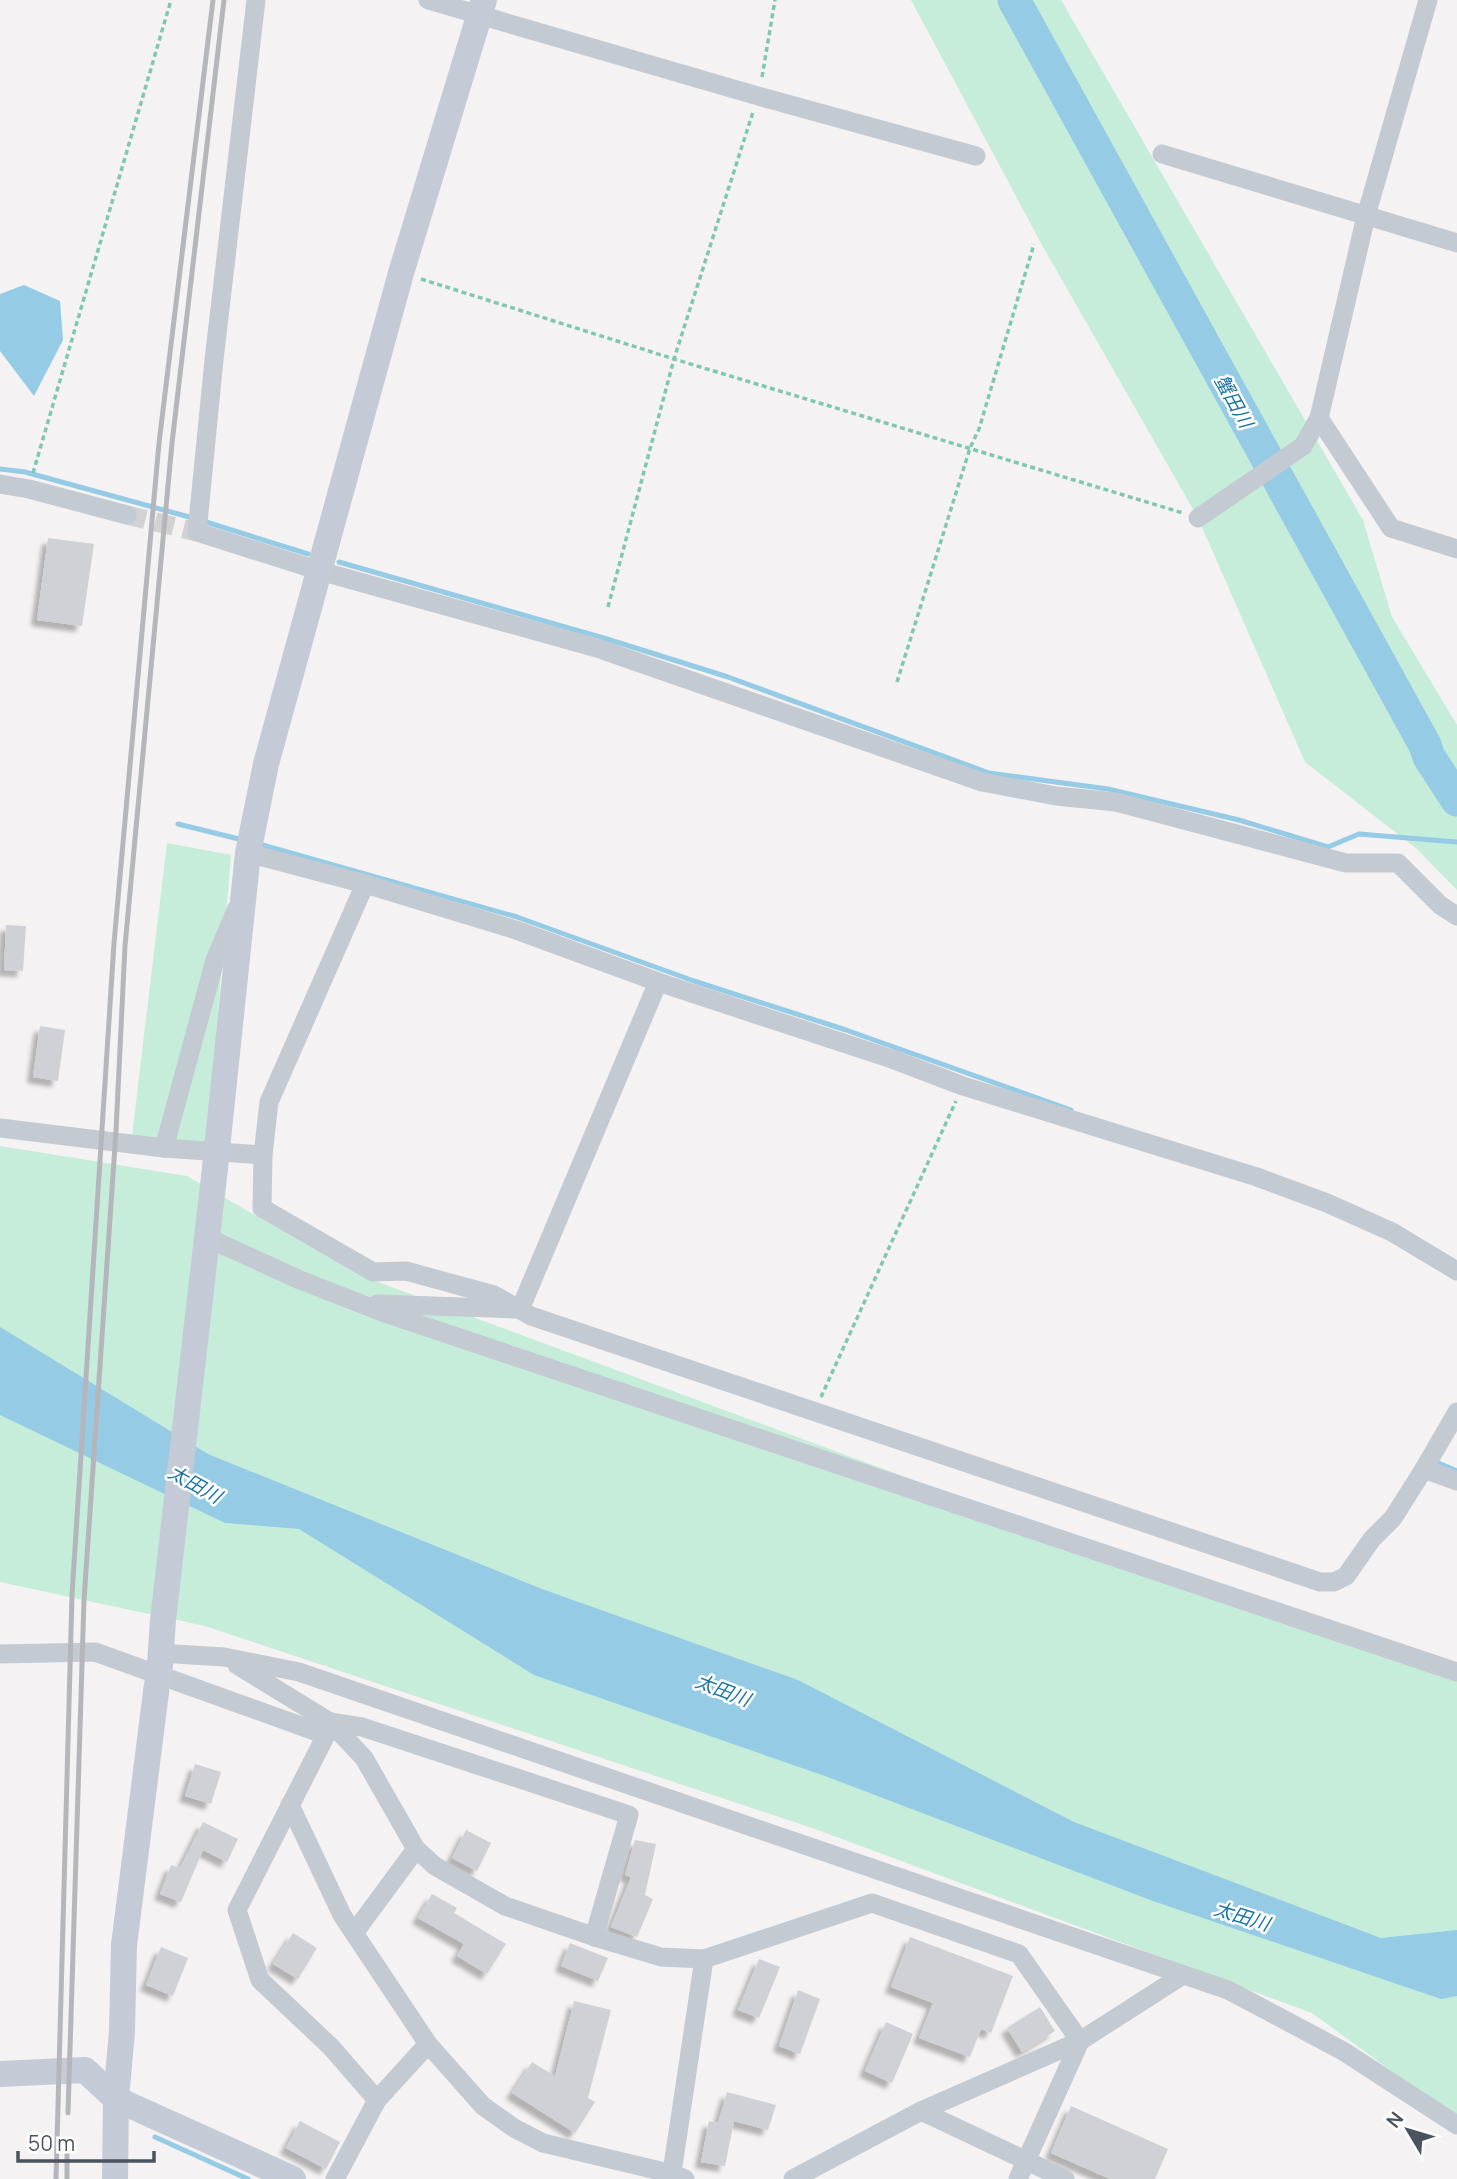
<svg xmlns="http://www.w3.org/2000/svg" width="1457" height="2179" font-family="Manrope,'Noto Sans JP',sans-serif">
  <defs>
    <filter id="shadow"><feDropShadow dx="-6" dy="6" stdDeviation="2" flood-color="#0004"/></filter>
  </defs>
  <rect width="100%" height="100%" fill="#f4f2f2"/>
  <g fill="#c5edd9">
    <polygon points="911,0 1061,0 1363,520 1392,617 1457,725 1457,890 1417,849 1305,762 1198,518 1042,245"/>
    <polygon points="167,843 231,855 207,1145 132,1136"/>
    <polygon points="0,1146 187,1176 359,1275 1246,1603 1457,1676 1457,2119 1312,2013 815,1829 205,1626 0,1582"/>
  </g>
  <g fill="#96cbe5">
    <polygon points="24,285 60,301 63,340 34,396 0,351 0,294"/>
    <polygon points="0,1327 208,1454 542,1589 798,1680 1074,1822 1381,1938 1457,1930 1457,1996 1441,1999 1153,1901 825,1776 534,1675 299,1529 225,1523 0,1415"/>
  </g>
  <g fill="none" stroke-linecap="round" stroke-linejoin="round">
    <g stroke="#96cbe5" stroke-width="5">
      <polyline points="0,469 25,472 193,518"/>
      <polyline points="203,521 308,554"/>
      <polyline points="339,562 607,639 728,677 989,773 1108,789 1239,820 1328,847 1359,834 1457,842"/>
      <polyline points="178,824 243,840"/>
      <polyline points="259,844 517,917 694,981 846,1030 1071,1110"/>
      <polyline points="1437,1460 1436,1462 1457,1471"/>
      <polyline points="155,2137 248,2179"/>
    </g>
    <polyline stroke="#96cbe5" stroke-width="33" points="1014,0 1425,745 1429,757 1457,800"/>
  </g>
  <g fill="#cfd1d6" filter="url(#shadow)">
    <polygon points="48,538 94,544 82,626 37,620"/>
    <polygon points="6,925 26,926 23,971 4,970"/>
    <polygon points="40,1026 65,1030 58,1081 33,1077"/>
    <polygon points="195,1764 221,1772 211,1804 185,1796"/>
    <polygon points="203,1822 238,1839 227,1862 203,1850 181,1902 160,1894 171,1865 180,1868"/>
    <polygon points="466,1830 491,1843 477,1871 452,1858"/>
    <polygon points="635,1840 656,1844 645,1895 653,1899 637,1937 611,1927 631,1877 625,1875"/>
    <polygon points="432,1894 457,1908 454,1913 506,1944 487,1974 457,1956 464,1944 418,1918"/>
    <polygon points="293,1933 317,1948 298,1979 273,1964"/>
    <polygon points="910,1937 1013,1976 991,2033 981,2029 970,2057 919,2038 933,2003 891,1987"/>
    <polygon points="570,1943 608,1958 598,1981 561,1966"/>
    <polygon points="161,1947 188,1958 173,1996 146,1985"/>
    <polygon points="759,1959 780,1967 759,2018 738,2010"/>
    <polygon points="798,1990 820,1999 800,2054 779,2046"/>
    <polygon points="574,2001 611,2010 588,2098 595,2102 575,2133 512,2093 532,2062 555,2076"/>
    <polygon points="1040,2007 1055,2031 1022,2052 1007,2028"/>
    <polygon points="886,2022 913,2034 892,2083 865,2071"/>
    <polygon points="727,2092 776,2105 768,2130 734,2121 725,2166 701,2162 709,2121 718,2123"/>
    <polygon points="1071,2106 1168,2149 1155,2179 1110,2179 1051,2153"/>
    <polygon points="300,2121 340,2142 326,2169 286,2148"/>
  </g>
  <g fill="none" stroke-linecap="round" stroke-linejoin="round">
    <polyline stroke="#d2d2d4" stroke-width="19" stroke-dasharray="19 10" stroke-linecap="butt" points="127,515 197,532"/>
    <g stroke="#80c8ad" stroke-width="3.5" stroke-dasharray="5 3.5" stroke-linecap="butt">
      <polyline points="762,77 775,0"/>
      <polyline points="421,279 674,359 1183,513"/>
      <polyline points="33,473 171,0"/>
      <polyline points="608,607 674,359 753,112"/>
      <polyline points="897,682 970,448 979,429 1034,244"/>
      <polyline points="821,1397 956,1101"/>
    </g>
    <g stroke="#c4cad2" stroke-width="19">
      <polyline points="256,0 214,360 197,532 320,571 597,648 982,782 1056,796 1116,802 1346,863 1398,863 1440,905 1457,916"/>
      <polyline points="428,0 758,96 976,156"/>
      <polyline points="1162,154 1457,243"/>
      <polyline points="1319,418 1391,528 1457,549"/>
      <polyline points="0,484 29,489 127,515"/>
      <polyline points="1198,518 1303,446 1319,418 1366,216 1428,0"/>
      <polyline points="248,853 365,884 516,930 658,982 892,1059 963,1086 1257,1177 1327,1203 1392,1232 1457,1271"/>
      <polyline points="365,884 269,1102 263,1155 262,1208 373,1272 406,1271 494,1295 531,1316 1320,1582 1334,1582 1346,1576 1372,1539 1393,1518 1424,1469 1457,1481"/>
      <polyline points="0,1128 164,1148 263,1155"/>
      <polyline points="164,1148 215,960 237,908"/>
      <polyline points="208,1238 300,1280 382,1312 1457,1672"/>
      <polyline points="377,1304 517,1309 524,1300 658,982"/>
      <polyline points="1424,1469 1457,1412"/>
      <polyline points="160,1653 224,1657 299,1672 1228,1990 1343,2051 1457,2125"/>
      <polyline points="0,1654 95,1652 326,1735"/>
      <polyline points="237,1665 330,1722 364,1758 416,1849 435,1866 505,1906 601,1939 661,1957 704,1959 872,1903 1019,1954 1080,2041 1018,2179"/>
      <polyline points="290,1805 342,1915 428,2044 483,2106 514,2128 543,2143 673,2174 685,2179"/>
      <polyline points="354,1933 416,1849"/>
      <polyline points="377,2100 331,2047 260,1980 237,1910 326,1735 330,1722 362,1727 629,1815 594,1937"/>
      <polyline points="921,2111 1065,2179"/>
      <polyline points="335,2179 377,2100 428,2044"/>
      <polyline points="671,2179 704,1959"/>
      <polyline points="793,2179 921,2111 1080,2041 1183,1975"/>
    </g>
    <g stroke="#c5cbd6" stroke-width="26">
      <polyline points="218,1139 248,853 266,764 401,273 484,0"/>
      <polyline points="160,1664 163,1620 215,1168"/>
      <polyline points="0,2074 85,2070 116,2099 293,2179"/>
      <polyline points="115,2179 116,2099 122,2031 124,1945 156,1692"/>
    </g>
    <g stroke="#b5b6bb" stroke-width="5">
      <polyline points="68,2113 84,1600 116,1131 125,946 172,443 224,0"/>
      <polyline points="56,2179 72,1595 114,943 159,443 213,0"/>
      <polyline points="67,2179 67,2148"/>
    </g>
    <g stroke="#c5cbd6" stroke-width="26">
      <polyline points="215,1168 218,1139"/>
      <polyline points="156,1692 160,1664"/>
    </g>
  </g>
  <g text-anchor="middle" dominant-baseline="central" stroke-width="5" stroke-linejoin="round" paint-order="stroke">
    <g font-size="19" font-style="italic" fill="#1975a3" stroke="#fff">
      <text transform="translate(1234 401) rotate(61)">蟹田川</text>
      <text transform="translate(195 1484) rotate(29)">太田川</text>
      <text transform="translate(723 1690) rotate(21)">太田川</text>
      <text transform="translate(1242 1916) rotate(17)">太田川</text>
    </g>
  </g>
  <g transform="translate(1408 2130) rotate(308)" stroke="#ffffff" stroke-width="5" paint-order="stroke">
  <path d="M0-5L12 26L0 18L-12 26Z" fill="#4b535e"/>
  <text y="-10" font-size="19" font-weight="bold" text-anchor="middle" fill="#4b535e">N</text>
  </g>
  <path d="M18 2151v10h136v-10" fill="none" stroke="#4b535e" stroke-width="3.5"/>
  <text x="28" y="2151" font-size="21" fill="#4b535e" stroke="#ffffff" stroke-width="5" paint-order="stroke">50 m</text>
</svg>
